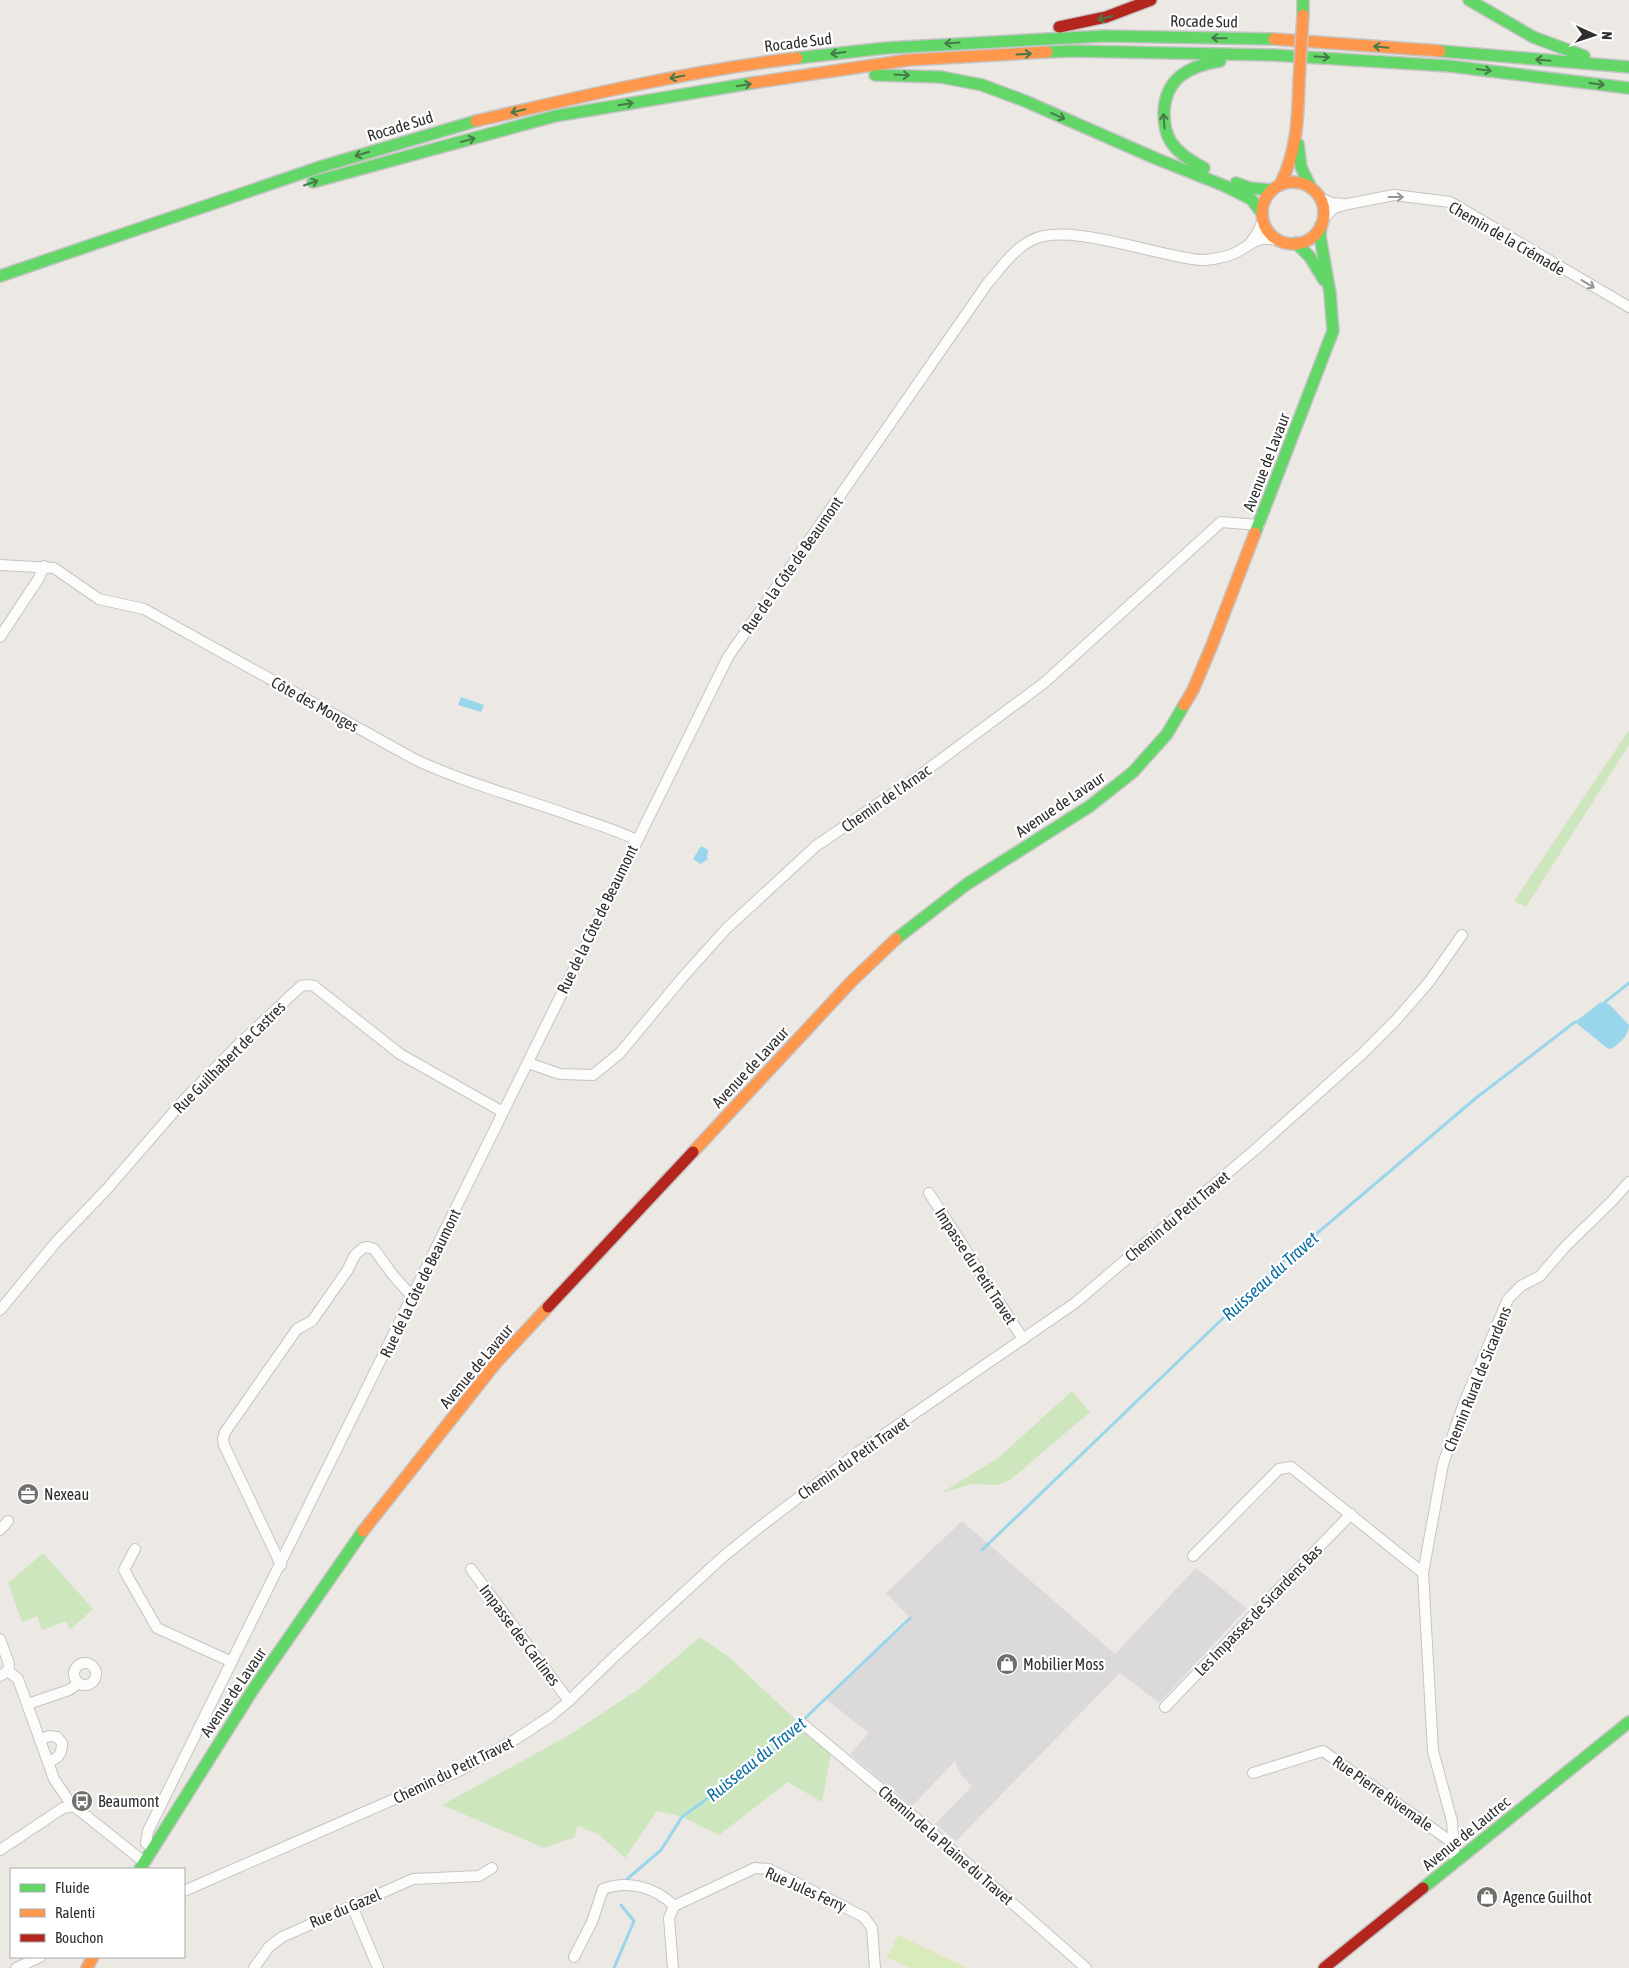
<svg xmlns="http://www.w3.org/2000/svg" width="1629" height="1968" font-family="'Asap Condensed',sans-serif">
  <rect width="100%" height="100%" fill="#ece8e4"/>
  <polygon fill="#dcd9db" points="962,1521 1115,1654 1196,1568 1247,1608 1159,1703 1120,1673 956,1841 935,1824 972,1786 961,1775 955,1761 912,1806 850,1754 869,1733 826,1699 910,1618 886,1593"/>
  <g fill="#cee6be">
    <polygon points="1629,730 1629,745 1526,907 1514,901"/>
    <polygon points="1072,1391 1090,1412 1009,1481 997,1485 972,1484 941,1493 998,1458"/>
    <polygon points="43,1553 93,1609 70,1630 66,1621 42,1630 37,1616 22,1622 8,1583"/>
    <polygon points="700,1637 729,1657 831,1753 822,1802 788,1782 719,1835 682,1817 657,1811 625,1858 598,1834 577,1826 575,1837 544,1848 442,1805 566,1737 639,1689"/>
  </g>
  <polygon fill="#d9eabb" points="898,1935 967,1968 910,1968 887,1957"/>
  <g fill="#99d6ec">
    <polygon points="461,697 484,705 481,712 458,705"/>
    <polygon points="701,846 708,850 707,857 708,859 701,864 693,859"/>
    <path d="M1601,1002L1609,1004L1629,1025C1629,1035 1619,1044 1611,1049L1607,1048L1575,1022Z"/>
  </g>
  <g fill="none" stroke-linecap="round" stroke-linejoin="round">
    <g stroke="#99d6ec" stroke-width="3">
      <polyline points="1605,1002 1629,983"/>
      <polyline points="982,1550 1268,1275 1476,1098 1575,1022"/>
      <polyline points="626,1880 661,1850 682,1817 783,1743 799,1724 910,1618"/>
      <polyline points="614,1968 634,1921 621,1905"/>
    </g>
    <g stroke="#c5c4c5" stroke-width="12">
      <g id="street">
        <polyline points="1320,198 1332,203 1344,204"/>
        <polyline points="1323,219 1334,208 1348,204 1394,195 1450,202 1629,307"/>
        <polyline points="1251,242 1258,232 1263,220"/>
        <path d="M0,565L54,568L99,599L144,609L416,760C468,784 522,798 575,817C596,824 617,830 636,840"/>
        <polyline points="0,637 39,578 44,566"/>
        <polyline points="528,1063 560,1074 593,1075 620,1053 682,978 727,928 816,846 916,778 1044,683 1221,522 1259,525"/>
        <polyline points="929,1193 1023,1339"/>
        <polyline points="0,1310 57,1241 107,1189 184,1100 236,1047 301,986 307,985 314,986 400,1054 503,1112"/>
        <polyline points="0,1530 8,1521"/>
        <polyline points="135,1549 124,1570 157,1628 232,1662"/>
        <polyline points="1193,1556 1279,1469 1291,1467 1423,1573"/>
        <polyline points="281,1565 224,1445 223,1439 225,1432 297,1329 312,1321 347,1271 355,1255 363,1248 368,1247 374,1249 392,1274 408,1292 414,1295"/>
        <polyline points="471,1569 569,1701"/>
        <polyline points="0,1639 9,1664 8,1671 0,1676"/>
        <circle cx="85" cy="1674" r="11"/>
        <polyline points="8,1671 18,1679 54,1779 69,1801 74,1806"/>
        <polyline points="28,1704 69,1690 79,1683"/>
        <polyline points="1165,1707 1351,1514"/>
        <polyline points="803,1724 917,1819 1086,1968"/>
        <path d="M41,1739L50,1736L57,1737L62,1743C62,1755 58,1758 48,1762"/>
        <polyline points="1253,1773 1323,1751 1453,1843"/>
        <path d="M152,1848L146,1843L148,1831L728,657L987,284C1000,269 1012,251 1030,241C1066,220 1158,257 1201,260C1210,260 1227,257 1235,253C1253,244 1257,234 1280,241"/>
        <polyline points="0,1850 63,1808 74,1806 144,1862"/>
        <polyline points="1455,1863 1452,1821 1433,1751 1423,1573 1443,1464 1464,1403 1508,1299 1521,1286 1540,1276 1565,1247 1612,1201 1629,1182"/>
        <polyline points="184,1891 461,1770 516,1739 551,1716 569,1701 615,1656 724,1556 761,1526 860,1451 1075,1303 1257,1148 1362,1054 1396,1020 1429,982 1462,935"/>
        <polyline points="352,1906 378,1968"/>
        <path d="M574,1957L592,1922L603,1889C628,1880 656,1887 674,1906"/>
        <polyline points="16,1968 40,1957"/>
        <polyline points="254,1968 269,1947 282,1937 413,1879 479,1876 492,1868"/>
        <polyline points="673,1968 669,1918 674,1906 755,1868 769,1869 864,1917 872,1928 875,1968"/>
      </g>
    </g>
    <g stroke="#c5c4c5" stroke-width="14">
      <g id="fast">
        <polyline points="1303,0 1303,15"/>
        <polyline points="1469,0 1533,37 1584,56"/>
        <polyline points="1440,51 1629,67"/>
        <polyline points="1047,52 1072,51 1273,55 1449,66 1629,88"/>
        <polyline points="797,58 886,48 1104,36 1274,39"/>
        <polyline points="875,75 941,77 982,85 1025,101 1157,159 1225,186 1251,199 1262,213"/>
        <polyline points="1298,144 1301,167 1311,188"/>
        <path d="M1204,168C1192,162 1179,154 1171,142C1165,133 1164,123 1164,113C1165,78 1189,66 1220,61"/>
        <polyline points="313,182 555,116 752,83"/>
        <polyline points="1236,183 1250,188 1271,190"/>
        <polyline points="1296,243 1310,257 1324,280"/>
        <polyline points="0,276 323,166 476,121"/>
        <polyline points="1255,533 1333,331 1330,293 1320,236 1321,225"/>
        <polyline points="896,939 967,884 1090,806 1133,772 1167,734 1184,705"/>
        <polyline points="140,1869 254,1688 363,1531"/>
        <polyline points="1423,1888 1629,1722"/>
      </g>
    </g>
    <g stroke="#c5c4c5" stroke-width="14">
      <g id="slow">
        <polyline points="1274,39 1440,51"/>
        <polyline points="752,83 908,60 1047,52"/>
        <path d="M476,121C582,96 689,71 797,58"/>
        <circle cx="1293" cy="213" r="31"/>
        <path d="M1280,185C1297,152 1298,118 1299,81"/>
        <polyline points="1184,705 1193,690 1212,645 1255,533"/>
        <polyline points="693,1152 851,982 896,939"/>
        <polyline points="363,1531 496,1363 548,1307"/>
        <polyline points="87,1968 93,1957"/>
      </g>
    </g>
    <g stroke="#c5c4c5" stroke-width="14">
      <g id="jam">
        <polyline points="1059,27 1106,17 1151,0"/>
        <polyline points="548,1307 693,1152"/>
        <polyline points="1324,1968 1423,1888"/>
      </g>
    </g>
    <use href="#street" stroke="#fcfcfb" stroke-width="10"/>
    <use href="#fast" stroke="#63d668" stroke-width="11"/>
    <use href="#slow" stroke="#ff974d" stroke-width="11"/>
    <use href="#jam" stroke="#b3261e" stroke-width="11"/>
    <g stroke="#c6c5c4" stroke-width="14" stroke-linecap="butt">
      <polyline id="slow-bridge" points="1299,81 1303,15"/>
    </g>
    <use href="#slow-bridge" stroke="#ff974d" stroke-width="11"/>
  </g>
  <defs><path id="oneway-shaft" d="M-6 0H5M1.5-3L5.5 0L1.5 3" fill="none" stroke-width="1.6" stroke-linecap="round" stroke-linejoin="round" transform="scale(1.25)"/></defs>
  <g stroke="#467a48">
    <use href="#oneway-shaft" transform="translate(1105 18) rotate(164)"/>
    <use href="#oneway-shaft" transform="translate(1219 38) rotate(-179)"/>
    <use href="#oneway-shaft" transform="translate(952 43) rotate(176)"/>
    <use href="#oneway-shaft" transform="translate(1381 47) rotate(-175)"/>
    <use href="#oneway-shaft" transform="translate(838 53) rotate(173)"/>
    <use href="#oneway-shaft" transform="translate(1024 54) rotate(-3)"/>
    <use href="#oneway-shaft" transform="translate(1322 57) rotate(3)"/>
    <use href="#oneway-shaft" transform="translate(1543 60) rotate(-175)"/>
    <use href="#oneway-shaft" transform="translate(1484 70) rotate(8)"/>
    <use href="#oneway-shaft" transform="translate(902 75) rotate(3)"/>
    <use href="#oneway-shaft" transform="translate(677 77) rotate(169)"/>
    <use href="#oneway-shaft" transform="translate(1597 84) rotate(7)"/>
    <use href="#oneway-shaft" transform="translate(744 85) rotate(-9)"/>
    <use href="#oneway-shaft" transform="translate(626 104) rotate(-9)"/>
    <use href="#oneway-shaft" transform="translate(518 111) rotate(167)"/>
    <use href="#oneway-shaft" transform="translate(1058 116) rotate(24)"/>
    <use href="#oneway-shaft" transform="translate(1164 121) rotate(-95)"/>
    <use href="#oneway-shaft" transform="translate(468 140) rotate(-15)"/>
    <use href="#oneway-shaft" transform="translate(362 154) rotate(163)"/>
    <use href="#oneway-shaft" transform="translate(311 183) rotate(-19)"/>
  </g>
  <g stroke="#959594">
    <use href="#oneway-shaft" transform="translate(1396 197)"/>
    <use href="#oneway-shaft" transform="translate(1588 284) rotate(31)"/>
  </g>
  <defs>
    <g id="office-disc" transform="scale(1.125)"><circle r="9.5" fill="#706f6e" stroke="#fff"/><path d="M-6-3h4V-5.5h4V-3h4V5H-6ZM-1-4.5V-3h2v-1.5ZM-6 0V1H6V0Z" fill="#fff"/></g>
    <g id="shop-disc" transform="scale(1.125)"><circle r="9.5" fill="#706f6e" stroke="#fff"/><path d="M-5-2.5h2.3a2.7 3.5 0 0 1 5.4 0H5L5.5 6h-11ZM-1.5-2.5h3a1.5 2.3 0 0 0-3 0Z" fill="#fff"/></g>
    <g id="bus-disc" transform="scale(1.125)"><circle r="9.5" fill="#706f6e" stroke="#fff"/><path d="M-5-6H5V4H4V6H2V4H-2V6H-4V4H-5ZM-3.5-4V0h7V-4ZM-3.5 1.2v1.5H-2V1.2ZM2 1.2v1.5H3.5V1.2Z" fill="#fff"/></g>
  </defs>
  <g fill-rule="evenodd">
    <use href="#office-disc" x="28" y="1494"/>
    <use href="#shop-disc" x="1007" y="1664"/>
    <use href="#bus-disc" x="82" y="1801"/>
    <use href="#shop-disc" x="1487" y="1897"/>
  </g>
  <g text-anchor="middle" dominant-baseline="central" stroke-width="4.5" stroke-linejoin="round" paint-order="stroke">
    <g font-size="16" fill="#2e2e2e" stroke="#fff">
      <text transform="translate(1204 21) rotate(1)">Rocade Sud</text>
      <text transform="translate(798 42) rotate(-7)">Rocade Sud</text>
      <text transform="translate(400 126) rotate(-17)">Rocade Sud</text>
      <text transform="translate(1507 238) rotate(30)">Chemin de la Crémade</text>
      <text transform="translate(1266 462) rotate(-69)">Avenue de Lavaur</text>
      <text transform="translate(792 565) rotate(-55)">Rue de la Côte de Beaumont</text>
      <text transform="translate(315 704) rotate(29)">Côte des Monges</text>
      <text transform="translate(886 798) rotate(-35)">Chemin de l'Arnac</text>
      <text transform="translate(1060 804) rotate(-34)">Avenue de Lavaur</text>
      <text transform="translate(597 919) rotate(-64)">Rue de la Côte de Beaumont</text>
      <text transform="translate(229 1057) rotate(-45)">Rue Guilhabert de Castres</text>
      <text transform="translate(750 1067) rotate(-47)">Avenue de Lavaur</text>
      <text transform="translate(1177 1216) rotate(-40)">Chemin du Petit Travet</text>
      <text transform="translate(976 1266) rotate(57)">Impasse du Petit Travet</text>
      <text transform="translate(420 1283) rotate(-64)">Rue de la Côte de Beaumont</text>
      <text transform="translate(476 1366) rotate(-50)">Avenue de Lavaur</text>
      <text transform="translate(1477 1379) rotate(-68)">Chemin Rural de Sicardens</text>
      <text transform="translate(853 1458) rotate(-35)">Chemin du Petit Travet</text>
      <text transform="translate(1258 1610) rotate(-46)">Les Impasses de Sicardens Bas</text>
      <text transform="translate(520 1635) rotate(53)">Impasse des Carlines</text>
      <text transform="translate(233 1692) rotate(-56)">Avenue de Lavaur</text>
      <text transform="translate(453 1770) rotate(-26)">Chemin du Petit Travet</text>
      <text transform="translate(1383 1793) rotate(35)">Rue Pierre Rivemale</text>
      <text transform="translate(1466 1833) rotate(-39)">Avenue de Lautrec</text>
      <text transform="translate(946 1845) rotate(41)">Chemin de la Plaine du Travet</text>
      <text transform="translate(806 1889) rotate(24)">Rue Jules Ferry</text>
      <text transform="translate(345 1908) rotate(-23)">Rue du Gazel</text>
    </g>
    <g font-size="16" fill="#2e2e2e" stroke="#fff" text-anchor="start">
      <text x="44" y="1494">Nexeau</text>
      <text x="1023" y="1664">Mobilier Moss</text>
      <text x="98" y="1801">Beaumont</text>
      <text x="1503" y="1897">Agence Guilhot</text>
    </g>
    <g font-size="18" font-style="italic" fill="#0d6fa3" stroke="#fff">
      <text transform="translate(1270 1276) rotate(-42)">Ruisseau du Travet</text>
      <text transform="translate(756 1759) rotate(-39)">Ruisseau du Travet</text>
    </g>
  </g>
  <rect x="10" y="1868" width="175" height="90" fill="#ffffff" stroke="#ababab"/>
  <rect x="20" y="1884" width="25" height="8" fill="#63d668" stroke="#ababab"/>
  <text x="55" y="1893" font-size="15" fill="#2e2e2e">Fluide</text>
  <rect x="20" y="1909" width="25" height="8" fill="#ff974d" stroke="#ababab"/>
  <text x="55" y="1918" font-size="15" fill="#2e2e2e">Ralenti</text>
  <rect x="20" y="1934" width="25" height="8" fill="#b3261e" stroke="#ababab"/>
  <text x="55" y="1943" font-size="15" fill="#2e2e2e">Bouchon</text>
  <g transform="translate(1594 35) rotate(93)" stroke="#ffffff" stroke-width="4" paint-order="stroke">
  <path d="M0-4L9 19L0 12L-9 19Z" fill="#2e2e2e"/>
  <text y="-8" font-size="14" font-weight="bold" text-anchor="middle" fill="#2e2e2e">N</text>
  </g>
</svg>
